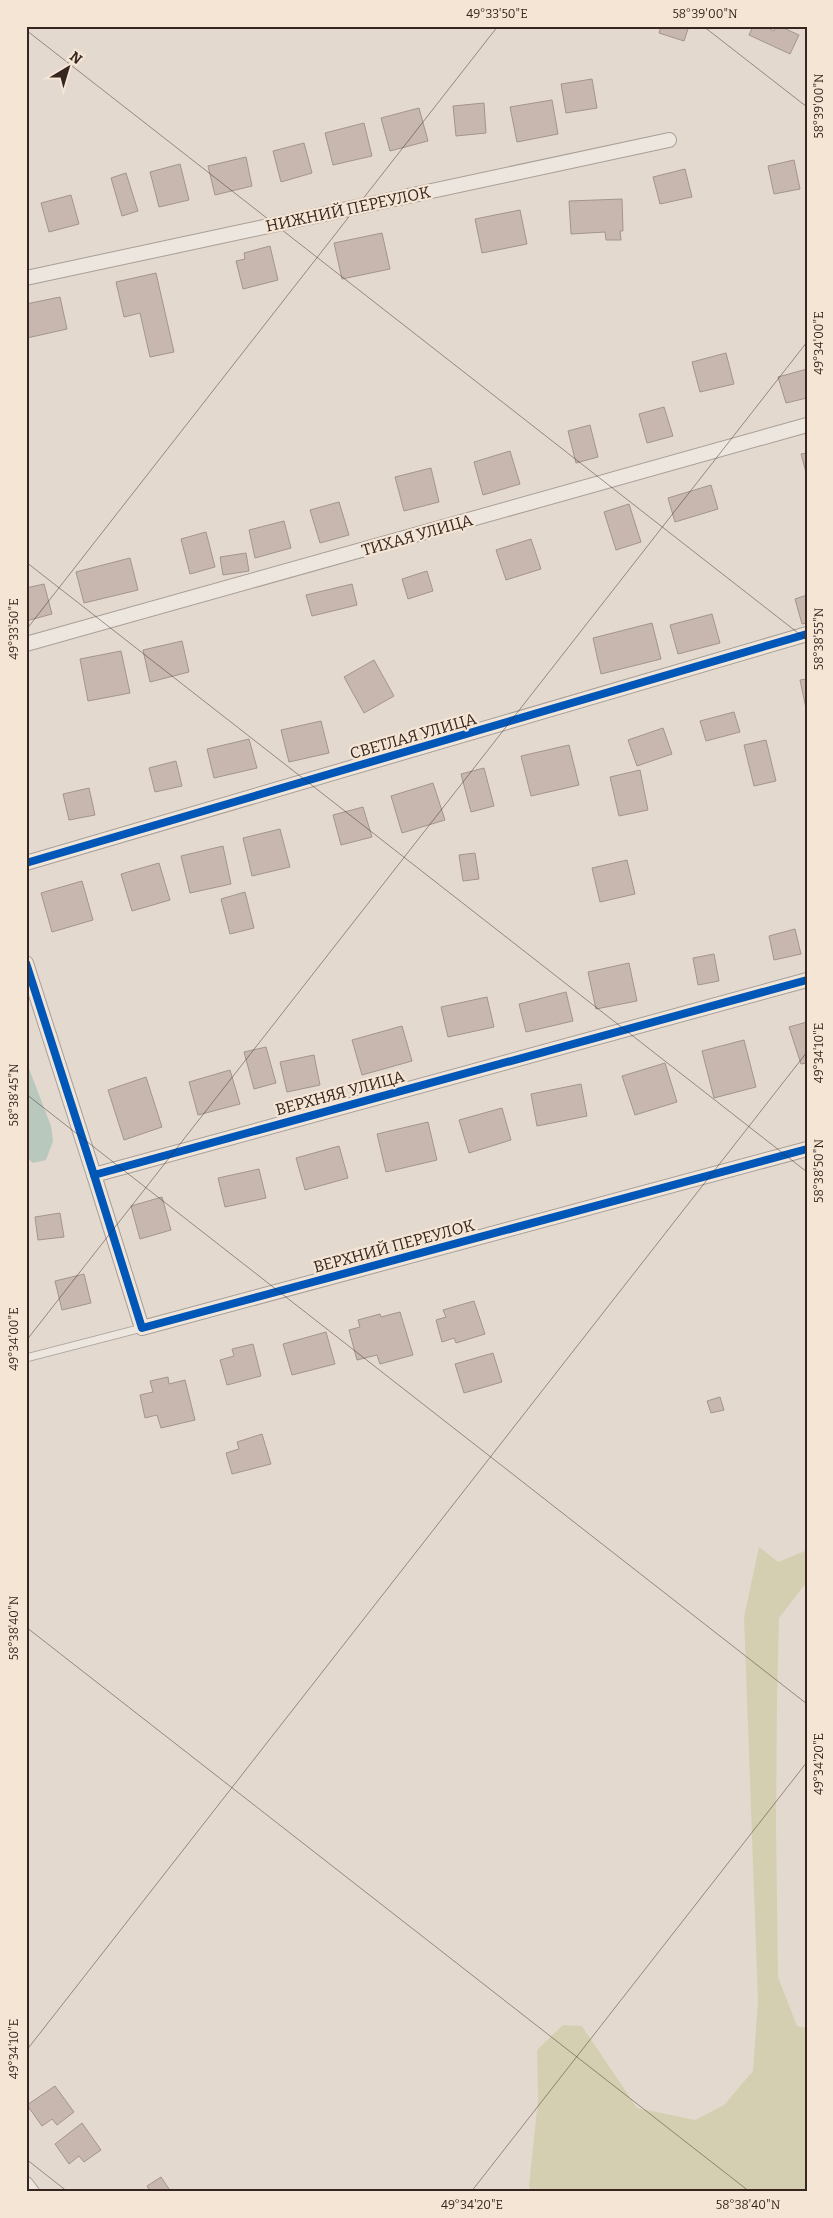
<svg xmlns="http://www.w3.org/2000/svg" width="833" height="2218" font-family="Bitter,serif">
  <rect width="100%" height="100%" fill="#e3d9ce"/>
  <polygon fill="#d5cfb1" points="807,1530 807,1582 779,1618 777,1699 776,1827 778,1977 797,2026 807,2028 807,2192 531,2192 529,2186 538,2100 537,2050 563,2025 582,2026 637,2108 695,2120 724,2105 753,2071 758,2001 744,1617 759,1547 778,1562 805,1551"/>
  <polygon fill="#b9c8bc" points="26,1061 51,1126 53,1141 46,1160 33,1163 26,1157"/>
  <g fill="#c7b7af" stroke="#a3958d">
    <polygon points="661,26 689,26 684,41 659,33"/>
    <polygon points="753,26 764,26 774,31 776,26 779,26 799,35 790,54 749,35"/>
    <polygon points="592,79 597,108 566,113 561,84"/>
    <polygon points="552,100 558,134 517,142 510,107"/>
    <polygon points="484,103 486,133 456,136 453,106"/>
    <polygon points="419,108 428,141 390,151 381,118"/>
    <polygon points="364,123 372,156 333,165 325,133"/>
    <polygon points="304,143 312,173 281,182 273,151"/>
    <polygon points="246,157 252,186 215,195 208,166"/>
    <polygon points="794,160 800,189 774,194 768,166"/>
    <polygon points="180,164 189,200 159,207 150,172"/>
    <polygon points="685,169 692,197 660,204 653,177"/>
    <polygon points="126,173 138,211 122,216 111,178"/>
    <polygon points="71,195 79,224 49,232 41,203"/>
    <polygon points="622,199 623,231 620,231 621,240 606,240 605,232 571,234 569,201"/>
    <polygon points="520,210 527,244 482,253 475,219"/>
    <polygon points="382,233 390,269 342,279 334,243"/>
    <polygon points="270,246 278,280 243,289 236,261 245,259 244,253"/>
    <polygon points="156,273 174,352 150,357 140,313 124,317 116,282"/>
    <polygon points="60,297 67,329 27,338 26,304"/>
    <polygon points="726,353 734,384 700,392 692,362"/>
    <polygon points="807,369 807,398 786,403 778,377"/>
    <polygon points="664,407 673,436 647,443 639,414"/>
    <polygon points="590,425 598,457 576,463 568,431"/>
    <polygon points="510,451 520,484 483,495 474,462"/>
    <polygon points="807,453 807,476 801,454"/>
    <polygon points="431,468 439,502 404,511 395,477"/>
    <polygon points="711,485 718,509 675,522 668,498"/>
    <polygon points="339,502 349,535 320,543 310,510"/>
    <polygon points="629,504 641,542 616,550 604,512"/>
    <polygon points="284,521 291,548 255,558 249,530"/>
    <polygon points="206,532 215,567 190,574 181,539"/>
    <polygon points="531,539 541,569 506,580 496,550"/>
    <polygon points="246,553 249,571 223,575 220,557"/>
    <polygon points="130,558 138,590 84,603 76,572"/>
    <polygon points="427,571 433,591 408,599 402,579"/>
    <polygon points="44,584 52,614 26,621 26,588"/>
    <polygon points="352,584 357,605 312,616 306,595"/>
    <polygon points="807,595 807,623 802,624 795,599"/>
    <polygon points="712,614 720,643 678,654 670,625"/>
    <polygon points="652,623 661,659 601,674 593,638"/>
    <polygon points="182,641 189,672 150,682 143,650"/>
    <polygon points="121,651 130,693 88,701 80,659"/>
    <polygon points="374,660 394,696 364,713 344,677"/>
    <polygon points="807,679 807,713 800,680"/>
    <polygon points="734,712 740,732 706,741 700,721"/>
    <polygon points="321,721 329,753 289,762 281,730"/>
    <polygon points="663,728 672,754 637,766 628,740"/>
    <polygon points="249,739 257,768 214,778 207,749"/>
    <polygon points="766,740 776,781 754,786 744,745"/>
    <polygon points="569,745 579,785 531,796 521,756"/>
    <polygon points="176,761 182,786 155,792 149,768"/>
    <polygon points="484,768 494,806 471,812 461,774"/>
    <polygon points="640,770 648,810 619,816 610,777"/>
    <polygon points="433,783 445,820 402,833 391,796"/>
    <polygon points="89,788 95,815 69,820 63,794"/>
    <polygon points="363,807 372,837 341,845 333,815"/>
    <polygon points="280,829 290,867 252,876 243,838"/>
    <polygon points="223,846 231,884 190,893 181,856"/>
    <polygon points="475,853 479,879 463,881 459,855"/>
    <polygon points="627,860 635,894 600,902 592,868"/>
    <polygon points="159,863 170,900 132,911 121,874"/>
    <polygon points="82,881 93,920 52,932 41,893"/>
    <polygon points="245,892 254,928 230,934 221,899"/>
    <polygon points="795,929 801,954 774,960 769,936"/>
    <polygon points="714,954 719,981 698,985 693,958"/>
    <polygon points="629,963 637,1001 596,1009 588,972"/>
    <polygon points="566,992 573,1021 526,1032 519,1004"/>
    <polygon points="487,997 494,1027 448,1037 441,1007"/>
    <polygon points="807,1022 807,1063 801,1064 789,1027"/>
    <polygon points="402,1026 412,1061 362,1075 352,1040"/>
    <polygon points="744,1040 756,1087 714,1098 702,1051"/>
    <polygon points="266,1047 276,1083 254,1089 244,1052"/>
    <polygon points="314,1055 320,1085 287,1092 280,1062"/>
    <polygon points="665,1063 677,1102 635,1115 622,1076"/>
    <polygon points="230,1070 240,1104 198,1115 189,1082"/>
    <polygon points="146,1077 162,1127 124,1140 108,1090"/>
    <polygon points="581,1084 587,1116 537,1126 531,1094"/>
    <polygon points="502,1108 511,1140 469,1153 459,1120"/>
    <polygon points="428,1122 437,1160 386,1172 377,1134"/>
    <polygon points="339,1146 348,1178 305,1190 296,1158"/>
    <polygon points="259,1169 266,1198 225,1207 218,1178"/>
    <polygon points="162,1197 171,1230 140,1239 131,1206"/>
    <polygon points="60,1213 64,1237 38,1240 35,1217"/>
    <polygon points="84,1274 91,1303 62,1310 55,1281"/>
    <polygon points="474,1301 485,1334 456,1343 454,1338 442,1342 436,1320 446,1317 443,1310"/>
    <polygon points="400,1312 413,1355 380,1364 377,1355 357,1360 349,1330 360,1327 358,1320 380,1314 381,1317"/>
    <polygon points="326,1332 335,1364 292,1375 283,1344"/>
    <polygon points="253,1344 261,1376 227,1385 220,1360 234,1356 232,1349"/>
    <polygon points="493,1353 502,1382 464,1393 455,1364"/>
    <polygon points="168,1377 169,1384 185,1380 195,1420 161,1428 157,1415 145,1418 140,1395 153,1392 150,1381"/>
    <polygon points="720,1397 724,1410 711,1413 707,1401"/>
    <polygon points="262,1434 271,1464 232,1474 226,1453 239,1449 237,1442"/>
    <polygon points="55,2086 74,2112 57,2125 52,2119 42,2126 27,2105"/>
    <polygon points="82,2123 101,2150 84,2162 79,2156 69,2164 55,2144"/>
    <polygon points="161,2177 171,2192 151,2192 147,2186"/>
  </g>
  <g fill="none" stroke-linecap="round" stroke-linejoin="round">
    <g stroke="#a89f97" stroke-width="9">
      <polyline id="service" points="26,1358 142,1328"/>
    </g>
    <g stroke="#a89f97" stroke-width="16">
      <g id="minor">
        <polyline points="26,278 669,140"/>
        <polyline points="26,644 807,425"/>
        <polyline points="26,863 807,634"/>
        <polyline points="26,963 94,1175 807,980"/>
        <polyline points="94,1175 142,1328 807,1149"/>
        <polyline points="26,2184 32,2192"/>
      </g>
    </g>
    <use href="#service" stroke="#ece6df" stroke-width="7"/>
    <use href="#minor" stroke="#ece6df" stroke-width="14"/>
    <g stroke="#f4e5d5" stroke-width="11">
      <g id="cycleway">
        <polyline points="26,863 807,634"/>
        <polyline points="26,963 94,1175 807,980"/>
        <polyline points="94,1175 142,1328 807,1149"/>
      </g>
    </g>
    <use href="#cycleway" stroke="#0057b8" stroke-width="8"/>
  </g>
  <path fill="none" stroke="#37261f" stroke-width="1" stroke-opacity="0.45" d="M703,26L807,107M26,30L807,640M26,562L807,1172M26,630L498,26M26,1094L807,1704M26,1341L807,342M26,1627L750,2192M26,2051L807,1052M26,2159L68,2192M471,2192L807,1762"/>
  <g text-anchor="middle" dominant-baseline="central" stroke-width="4.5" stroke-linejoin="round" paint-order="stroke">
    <g font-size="16" fill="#37261f" stroke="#f4e5d5">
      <text transform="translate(348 209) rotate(-12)">НИЖНИЙ ПЕРЕУЛОК</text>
      <text transform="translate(417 535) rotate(-16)">ТИХАЯ УЛИЦА</text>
      <text transform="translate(413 736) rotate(-16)">СВЕТЛАЯ УЛИЦА</text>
      <text transform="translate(340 1093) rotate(-15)">ВЕРХНЯЯ УЛИЦА</text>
      <text transform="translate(394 1246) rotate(-15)">ВЕРХНИЙ ПЕРЕУЛОК</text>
    </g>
  </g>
  <rect width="833" height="2218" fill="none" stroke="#f4e5d5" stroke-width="55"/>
  <g transform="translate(68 68) rotate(38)" stroke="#f4e5d5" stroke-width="4" paint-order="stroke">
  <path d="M0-4L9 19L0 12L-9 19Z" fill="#37261f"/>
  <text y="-8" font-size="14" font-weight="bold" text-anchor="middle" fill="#37261f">N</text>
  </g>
  <rect x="28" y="28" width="778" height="2162" fill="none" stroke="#37261f" stroke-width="2"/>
  <g font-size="12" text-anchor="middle" fill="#37261f">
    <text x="497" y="18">49°33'50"E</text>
    <text x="705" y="18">58°39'00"N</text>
    <text transform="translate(819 106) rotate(-90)" y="4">58°39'00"N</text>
    <text transform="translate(819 343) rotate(-90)" y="4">49°34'00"E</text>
    <text transform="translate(14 629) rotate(-90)" y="4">49°33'50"E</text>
    <text transform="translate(819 639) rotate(-90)" y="4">58°38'55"N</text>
    <text transform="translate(819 1053) rotate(-90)" y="4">49°34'10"E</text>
    <text transform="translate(14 1095) rotate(-90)" y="4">58°38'45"N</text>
    <text transform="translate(819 1171) rotate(-90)" y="4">58°38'50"N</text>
    <text transform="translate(14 1339) rotate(-90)" y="4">49°34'00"E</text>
    <text transform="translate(14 1628) rotate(-90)" y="4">58°38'40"N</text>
    <text transform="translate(819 1764) rotate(-90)" y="4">49°34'20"E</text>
    <text transform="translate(14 2049) rotate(-90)" y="4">49°34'10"E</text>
    <text x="472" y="2209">49°34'20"E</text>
    <text x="748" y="2209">58°38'40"N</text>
  </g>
</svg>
